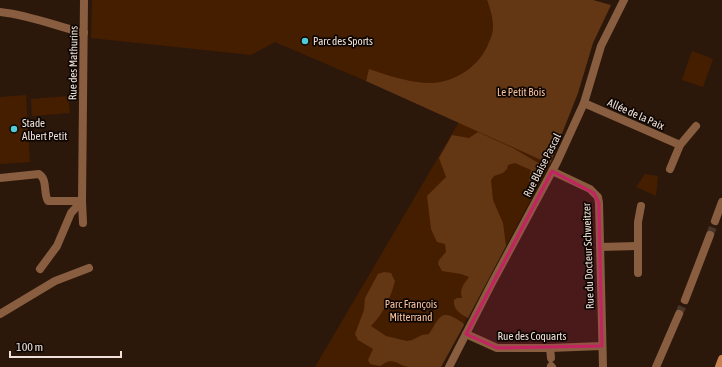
<svg xmlns="http://www.w3.org/2000/svg" width="722" height="367" font-family="'Asap Condensed',sans-serif">
  <rect width="100%" height="100%" fill="#2c180b"/>
  <g fill="#451e00">
    <path d="M92,0H487C490,8 493,18 493,27C493,32 491,38 489,42C480,66 455,83 429,83C408,83 389,76 369,70L366,81L275,42L251,55L91,38Z"/>
    <polygon points="692,51 713,59 703,87 682,80"/>
    <polygon points="26,95 30,162 0,164 0,97"/>
    <polygon points="68,96 70,113 32,116 31,99"/>
    <polygon points="459,122 550,164 441,367 315,367"/>
    <polygon points="645,174 658,176 656,196 636,187"/>
  </g>
  <g fill="#643714">
    <path d="M487,0H593L611,5L593,43L578,93L550,164L366,81L369,69C389,76 408,82 429,83C455,83 480,66 489,42C491,38 493,32 493,27C493,18 490,8 487,0Z"/>
    <path d="M478,132L513,148L540,164V175L535,185L530,184L529,179L531,170L515,163L508,165L507,169L503,173L494,176L491,180L493,200L503,223L506,246L468,318C460,314 453,309 454,300L457,298H462C459,289 464,284 469,277L461,274L442,271L438,264L439,260L446,252L445,244L437,242L431,229L427,196L446,177L439,158L452,135L469,138Z"/>
    <path d="M384,272L391,273L395,281C391,297 383,314 371,326L386,336L407,341L412,340L422,335L429,334C441,315 441,308 463,323L464,325L441,367C431,367 419,367 409,367C395,364 394,356 380,366L370,364L368,360L373,349L358,340L355,334L364,310L365,298L378,274Z"/>
  </g>
  <g fill="none" stroke-linecap="round" stroke-linejoin="round">
    <g stroke="#49362a" stroke-width="8" stroke-dasharray="8 4" stroke-linecap="butt">
      <polyline points="710,235 715,221"/>
      <polyline points="679,314 685,300"/>
    </g>
    <g stroke="#895d3f" stroke-width="8">
      <path d="M0,12C29,15 56,26 84,33"/>
      <polyline points="584,103 680,145 670,169"/>
      <polyline points="680,145 696,126"/>
      <polyline points="552,171 590,189 598,197 599,203 603,367"/>
      <path d="M0,178L39,174C48,180 43,193 48,201H82L71,213L57,246L40,269"/>
      <polyline points="715,221 722,202"/>
      <polyline points="83,223 82,201 84,0"/>
      <polyline points="600,247 637,246"/>
      <polyline points="638,273 638,222 641,206"/>
      <polyline points="685,300 710,235"/>
      <polyline points="0,314 55,281 89,268"/>
      <polyline points="466,334 497,348 550,348 602,346"/>
      <polyline points="550,348 551,358"/>
      <polyline points="551,366 552,367"/>
      <polyline points="449,367 492,283 557,162 584,103 601,46 624,0"/>
      <polyline points="656,367 679,314"/>
    </g>
    <polyline stroke="#c7804f" stroke-width="8" points="719,367 722,359"/>
  </g>
  <path fill="#c42261" fill-opacity="0.2" stroke="#c42261" stroke-width="3" stroke-linejoin="round" d="M552,171L594,193L599,203L602,346L497,348L466,334Z"/>
  <g fill="#52cbd8" stroke="#0e0603" stroke-width="1.5">
    <circle cx="305" cy="41" r="4"/>
    <circle cx="14" cy="129" r="4"/>
  </g>
  <g text-anchor="middle" dominant-baseline="central" stroke-width="3.5" stroke-linejoin="round" paint-order="stroke">
    <g font-size="11" fill="#efe1d9" stroke="#0e0603" text-anchor="start">
      <text x="313" y="41">Parc des Sports</text>
      <text x="22" y="123">Stade<tspan x="22" dy="13">Albert Petit</tspan></text>
    </g>
    <g font-size="11" fill="#efe1d9" stroke="#0e0603">
      <text transform="translate(73 63) rotate(-89)">Rue des Mathurins</text>
      <text transform="translate(636 114) rotate(24)">Allée de la Paix</text>
      <text transform="translate(542 165) rotate(-63)">Rue Blaise Pascal</text>
      <text transform="translate(588 256) rotate(-92)">Rue du Docteur Schweitzer</text>
      <text x="532" y="336">Rue des Coquarts</text>
    </g>
    <g font-size="11" fill="#f8c29f" stroke="#0e0603">
      <text x="521" y="92">Le Petit Bois</text>
      <text x="411" y="304">Parc François<tspan x="411" dy="13">Mitterrand</tspan></text>
    </g>
  </g>
  <path d="M10 351v6h111v-6" fill="none" stroke="#efe1d9" stroke-width="2"/>
  <text x="16" y="351" font-size="12" fill="#efe1d9" stroke="#0e0603" stroke-width="3" paint-order="stroke">100 m</text>
</svg>
